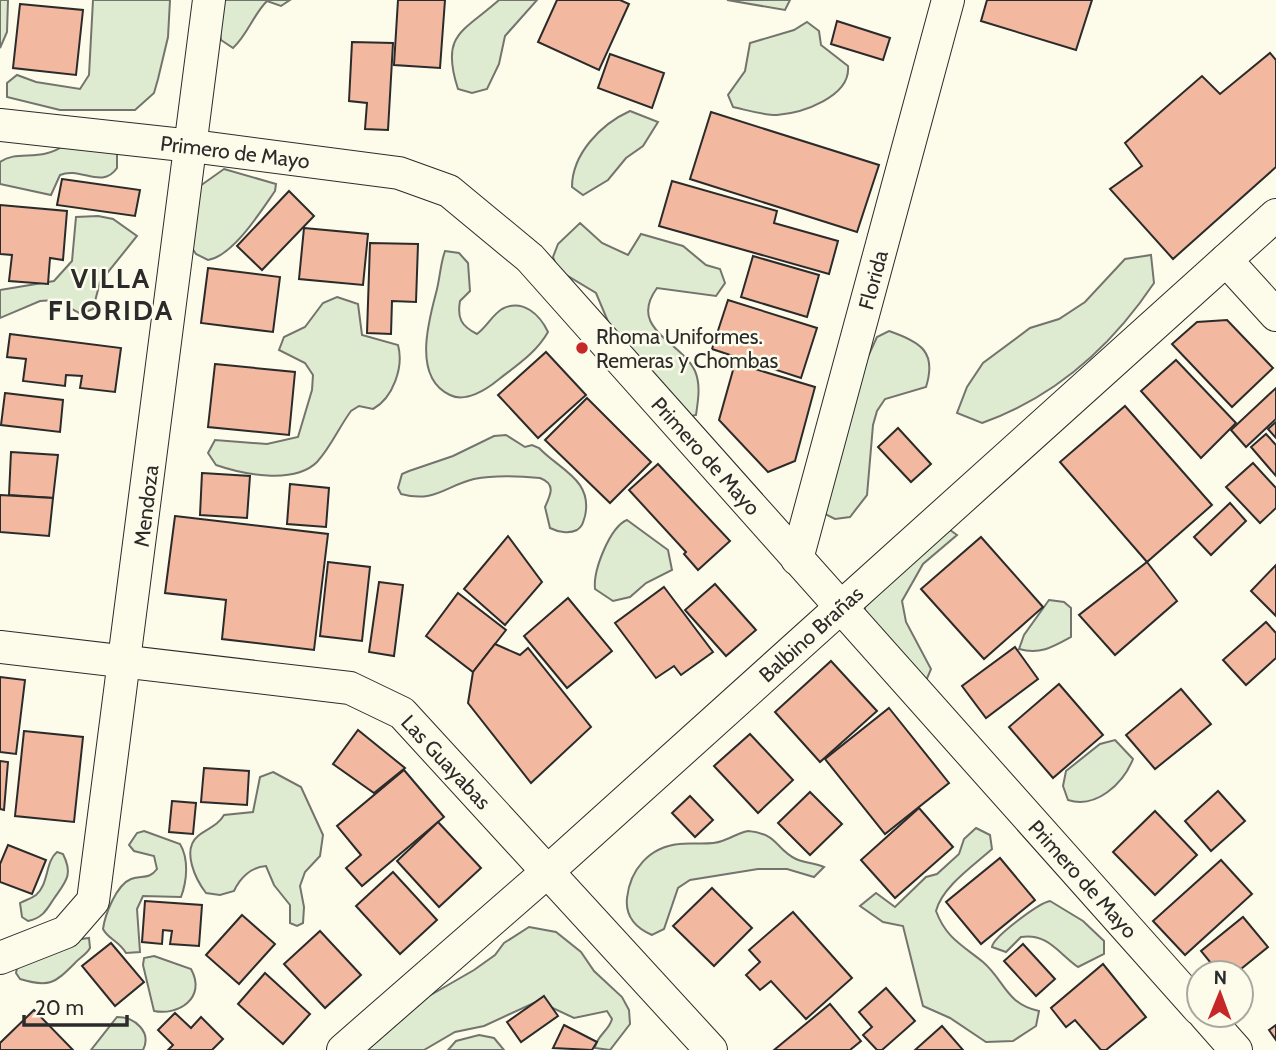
<svg xmlns="http://www.w3.org/2000/svg" width="1276" height="1050" font-family="Cabin,sans-serif">
  <rect width="100%" height="100%" fill="#fdfbea"/>
  <g fill="#deebd1" stroke="#74746e" stroke-width="2">
    <polygon points="0,0 8,0 7,32 0,48"/>
    <polygon points="93,0 170,0 168,37 158,79 154,93 135,110 60,110 7,97 7,83 17,75 36,82 80,89 89,75"/>
    <path d="M224,0H290L281,6L267,1C253,15 248,34 233,48L221,40L219,25Z"/>
    <path d="M499,0H537L505,36L499,64L487,89L472,93L458,89C440,34 463,32 499,0Z"/>
    <polygon points="727,0 790,0 785,10"/>
    <path d="M807,22L819,31L821,45L848,66C851,97 802,113 777,115C762,115 747,110 733,107L728,95L745,71L750,43L794,30Z"/>
    <path d="M630,111L658,122L643,146L626,158L608,180L583,195L572,187C572,154 601,124 630,111Z"/>
    <path d="M66,144L105,145L117,154V168C102,190 80,166 60,175L51,195L0,184V162C18,149 41,163 66,144Z"/>
    <path d="M224,169L276,184L275,191C261,211 233,256 208,260L196,254L192,248L200,186Z"/>
    <polygon points="98,216 113,219 137,236 100,282 93,309 81,314 55,300 40,301 0,318 0,290 54,281 72,261 76,217"/>
    <path d="M580,223L602,243L628,255L641,234L683,246L706,265L720,269L725,283L716,296L657,288C627,329 681,341 695,371C701,385 698,401 696,415L682,418L612,331L596,293L558,270L553,257L558,244Z"/>
    <path d="M445,251L459,253L468,263L470,291L460,301C457,318 461,326 477,334C487,327 492,315 502,309C523,298 540,315 548,332C536,353 517,365 498,380C487,389 466,403 450,395C413,378 428,323 436,293C440,279 440,265 445,251Z"/>
    <path d="M1151,255L1154,283C1111,347 1055,397 982,423L957,413L967,387L983,363L1030,328L1059,319L1085,302L1125,259Z"/>
    <path d="M337,297L358,304L362,335L398,345C404,367 393,398 373,409L359,406L351,411C339,427 331,447 317,462C294,485 242,474 216,465L208,453L215,440L267,444L298,437L312,390L313,375L305,363L279,350L284,337L305,327L323,303Z"/>
    <path d="M889,331C921,342 937,352 926,387L885,399L877,411L873,425L867,495L850,517L835,519L823,513L865,363L877,337Z"/>
    <path d="M506,435L525,447L532,445L539,448C560,470 593,480 585,516C583,522 583,526 577,530C569,534 558,532 550,528L545,507C551,494 556,484 540,478C520,476 494,475 474,479C445,486 435,503 401,494L398,488L402,474L409,471L453,456L494,436Z"/>
    <path d="M627,520L668,550L672,570L646,583L630,597L613,601L595,589C593,570 610,527 627,520Z"/>
    <polygon points="950,530 957,535 923,564 902,601 906,622 931,669 926,681 865,614 865,607 944,532"/>
    <path d="M1049,600L1064,602L1071,608V637C1053,647 1040,655 1019,649L1024,635Z"/>
    <path d="M1115,740L1133,759C1123,784 1096,809 1068,800L1063,786L1066,771L1100,744Z"/>
    <path d="M273,772L301,787L323,835L320,856L305,872L300,886L304,907L303,923L297,926L290,923V905L274,885L266,866C251,867 240,878 234,891L220,895L206,893C196,880 181,850 198,836C207,828 217,827 224,815L253,812L260,777Z"/>
    <path d="M976,828L990,835L992,849C973,866 942,887 936,911C946,938 962,945 983,962C1005,981 1006,1004 1039,1011L1036,1026L1013,1041L986,1042L950,1018L923,1006L903,926L883,922L860,906L876,893L895,907L926,877L937,874L959,854L964,839Z"/>
    <path d="M144,831L180,844C189,859 187,881 181,897L143,896L137,909L140,952L126,953C119,941 108,939 103,929C105,915 116,885 131,879C142,875 149,880 157,869L154,856L134,851L129,845L137,833Z"/>
    <path d="M748,831C779,834 775,849 796,859C804,863 815,863 824,867L814,877L787,869H758L690,880L678,888L664,929L652,935C636,928 625,917 627,898C630,870 649,847 679,844C693,842 709,846 722,841C731,838 738,833 748,831Z"/>
    <path d="M57,852L63,854C74,876 65,882 53,900C46,911 42,918 28,921L22,917L20,903C25,900 31,899 36,895C49,884 45,862 57,852Z"/>
    <path d="M1050,901L1083,921L1104,941V954L1078,967C1058,953 1048,933 1021,937L1006,952L992,947C993,937 1039,903 1050,901Z"/>
    <path d="M529,927L556,932L581,952L594,971L622,997L629,1010L630,1024L610,1050L595,1048C596,1036 609,1031 612,1019L607,1011L574,1018L538,1001L484,1026L455,1032L424,1050H367L429,996L474,970L495,955L504,943Z"/>
    <path d="M89,938L90,948C86,955 79,958 74,964C55,983 49,988 20,979L16,973L19,958L74,940Z"/>
    <path d="M154,956L191,969C207,998 178,1016 154,1011L143,965L144,958Z"/>
    <path d="M117,1017C135,1017 152,1032 143,1050H91Z"/>
    <polygon points="479,1035 494,1038 504,1050 448,1050 456,1041"/>
  </g>
  <g fill="#f2b8a0" stroke="#2b2b2b" stroke-width="2">
    <polygon points="398,0 445,0 440,68 394,65"/>
    <polygon points="557,0 620,0 629,4 599,70 538,42"/>
    <polygon points="987,0 1092,0 1076,50 981,21"/>
    <polygon points="20,4 83,10 76,75 13,68"/>
    <polygon points="837,21 890,38 883,60 831,44"/>
    <polygon points="352,42 393,43 388,130 365,129 367,103 349,101"/>
    <polygon points="1270,53 1276,60 1276,167 1173,259 1110,189 1142,166 1125,143 1202,76 1220,94"/>
    <polygon points="610,54 664,73 652,108 598,88"/>
    <polygon points="711,112 879,165 857,232 690,179"/>
    <polygon points="62,179 140,190 135,216 57,205"/>
    <polygon points="672,181 777,211 774,223 838,241 829,274 659,226"/>
    <polygon points="289,191 314,216 262,270 237,246"/>
    <polygon points="0,205 67,211 63,260 50,258 48,284 9,281 12,255 0,254"/>
    <polygon points="304,228 368,234 363,285 299,279"/>
    <polygon points="370,243 418,244 416,302 392,301 391,334 367,333"/>
    <polygon points="753,256 819,275 807,317 741,297"/>
    <polygon points="208,268 280,277 273,332 201,323"/>
    <polygon points="728,300 817,328 801,378 712,349"/>
    <polygon points="1227,320 1273,368 1232,407 1172,344 1197,322"/>
    <polygon points="10,334 121,348 115,392 80,388 82,376 66,375 65,386 23,381 26,359 7,357"/>
    <polygon points="546,352 586,395 538,438 498,395"/>
    <polygon points="1176,360 1236,423 1201,458 1141,391"/>
    <polygon points="735,363 815,387 795,461 768,472 719,420"/>
    <polygon points="215,364 295,372 289,435 208,427"/>
    <polygon points="1276,388 1276,419 1246,447 1231,430"/>
    <polygon points="5,393 63,400 60,432 1,425"/>
    <polygon points="587,398 651,462 610,503 545,440"/>
    <polygon points="1125,406 1212,505 1147,562 1060,462"/>
    <polygon points="1276,422 1276,438 1268,429"/>
    <polygon points="898,428 931,464 911,482 878,447"/>
    <polygon points="1266,434 1276,445 1276,476 1251,447"/>
    <polygon points="11,452 58,455 53,498 9,495"/>
    <polygon points="1253,463 1276,488 1276,508 1260,523 1226,487"/>
    <polygon points="658,464 730,541 698,570 684,554 686,552 629,490"/>
    <polygon points="202,473 250,476 247,518 200,515"/>
    <polygon points="290,484 329,488 326,527 287,524"/>
    <polygon points="0,495 53,498 49,536 0,532"/>
    <polygon points="1230,503 1246,521 1211,555 1194,537"/>
    <polygon points="175,516 328,534 314,650 222,639 226,600 165,593"/>
    <polygon points="508,536 542,582 505,625 464,589"/>
    <polygon points="981,537 1043,607 984,659 921,589"/>
    <polygon points="328,562 370,567 362,641 320,636"/>
    <polygon points="1147,562 1177,601 1115,655 1079,615"/>
    <polygon points="1276,565 1276,616 1251,591"/>
    <polygon points="379,582 403,585 394,656 369,652"/>
    <polygon points="715,584 756,630 726,656 685,610"/>
    <polygon points="664,587 713,652 681,675 674,666 656,678 615,623"/>
    <polygon points="458,593 506,630 473,672 426,636"/>
    <polygon points="568,598 612,651 567,688 524,636"/>
    <polygon points="1266,622 1276,633 1276,658 1246,685 1223,660"/>
    <polygon points="495,644 520,655 528,648 591,727 531,783 468,703 473,672"/>
    <polygon points="1015,647 1038,679 986,718 962,686"/>
    <polygon points="831,661 877,711 820,762 775,712"/>
    <polygon points="0,677 25,680 16,754 0,752"/>
    <polygon points="1059,684 1103,735 1053,778 1009,727"/>
    <polygon points="1181,689 1211,724 1155,769 1126,735"/>
    <polygon points="889,708 949,783 885,834 825,759"/>
    <polygon points="358,730 405,768 374,793 333,764"/>
    <polygon points="24,731 83,737 74,822 15,816"/>
    <polygon points="750,734 793,780 758,813 714,766"/>
    <polygon points="0,761 8,762 4,810 0,809"/>
    <polygon points="204,768 249,771 247,805 201,802"/>
    <polygon points="404,770 444,817 362,886 346,868 361,855 337,826"/>
    <polygon points="1218,791 1245,821 1211,851 1185,821"/>
    <polygon points="810,792 842,824 810,855 778,823"/>
    <polygon points="690,796 713,820 695,837 672,813"/>
    <polygon points="172,801 196,803 193,834 169,832"/>
    <polygon points="919,808 953,847 895,898 861,860"/>
    <polygon points="1155,811 1197,855 1155,895 1113,852"/>
    <polygon points="438,822 481,868 439,907 397,861"/>
    <polygon points="8,845 46,860 32,894 0,882 0,864"/>
    <polygon points="1000,858 1035,900 981,944 946,902"/>
    <polygon points="1221,860 1252,894 1185,955 1153,921"/>
    <polygon points="393,872 437,920 400,954 356,906"/>
    <polygon points="712,888 752,928 714,966 673,926"/>
    <polygon points="145,901 202,905 199,946 170,944 172,931 163,930 162,944 142,942"/>
    <polygon points="793,912 852,978 806,1019 771,981 760,990 746,975 760,962 749,950"/>
    <polygon points="242,915 275,944 239,984 206,955"/>
    <polygon points="1243,917 1268,947 1236,973 1219,973 1201,951"/>
    <polygon points="320,931 361,975 325,1008 284,964"/>
    <polygon points="111,943 144,982 115,1006 82,966"/>
    <polygon points="1023,944 1055,979 1036,996 1004,961"/>
    <polygon points="1103,964 1146,1017 1106,1050 1101,1050 1075,1020 1066,1027 1051,1008"/>
    <polygon points="265,973 310,1014 283,1044 238,1004"/>
    <polygon points="886,988 915,1021 882,1050 877,1050 863,1035 872,1027 859,1012"/>
    <polygon points="544,996 558,1016 521,1042 507,1022"/>
    <polygon points="830,1004 861,1041 850,1050 774,1050"/>
    <polygon points="34,1010 73,1050 0,1050 0,1043"/>
    <polygon points="175,1013 191,1028 201,1017 223,1039 212,1050 168,1050 173,1045 158,1030"/>
    <polygon points="564,1025 597,1042 592,1050 553,1048"/>
    <polygon points="1276,1025 1276,1040 1269,1030"/>
    <polygon points="942,1026 963,1050 915,1050"/>
  </g>
  <g fill="none" stroke-linecap="round" stroke-linejoin="round">
    <g stroke="#2b2b2b" stroke-width="34">
      <g id="minor">
        <polyline points="0,125 192,146 399,173 449,191 530,258 1199,1009"/>
        <polyline points="1226,260 1276,315"/>
        <polyline points="797,559 948,0"/>
        <polyline points="0,647 350,688 402,713 711,1050"/>
        <polyline points="0,958 66,932 93,901 209,0"/>
        <polyline points="1205,1015 1236,1050"/>
        <polyline points="343,1050 547,872 1276,215"/>
      </g>
    </g>
    <use href="#minor" stroke="#fdfbea" stroke-width="32"/>
  </g>
  <circle fill="#c62828" stroke="#fdfbea" stroke-width="2.5" cx="582" cy="348" r="7"/>
  <g text-anchor="middle" dominant-baseline="central" stroke-width="5" stroke-linejoin="round" paint-order="stroke">
    <g font-size="21" fill="#2b2b2b" stroke="#fdfbea">
      <text transform="translate(235 152) rotate(7)">Primero de Mayo</text>
      <text transform="translate(873 280) rotate(-75)">Florida</text>
      <text transform="translate(706 456) rotate(48)">Primero de Mayo</text>
      <text transform="translate(146 506) rotate(-83)">Mendoza</text>
      <text transform="translate(811 634) rotate(-42)">Balbino Brañas</text>
      <text transform="translate(446 762) rotate(47)">Las Guayabas</text>
      <text transform="translate(1083 879) rotate(48)">Primero de Mayo</text>
    </g>
    <g font-size="21" fill="#2b2b2b" stroke="#fdfbea" text-anchor="start">
      <text x="596" y="336">Rhoma Uniformes.<tspan x="596" dy="24">Remeras y Chombas</tspan></text>
    </g>
    <g font-size="28" font-weight="bold" letter-spacing="2" fill="#2b2b2b" stroke="#fdfbea">
      <text x="111" y="278">VILLA<tspan x="111" dy="32">FLORIDA</tspan></text>
    </g>
  </g>
  <g transform="translate(1220 994) rotate(1)"><circle r="33" fill="#fdfbea" stroke="#a9a89e" stroke-width="2"/>
  <path d="M0-5L12 26L0 18L-12 26Z" fill="#c62828"/>
  <text y="-10" font-size="19" font-weight="bold" text-anchor="middle" fill="#2b2b2b">N</text>
  </g>
  <path d="M24 1015v10h103v-10" fill="none" stroke="#2b2b2b" stroke-width="3.5"/>
  <text x="35" y="1015" font-size="21" fill="#2b2b2b" stroke="#fdfbea" stroke-width="5" paint-order="stroke">20 m</text>
</svg>
